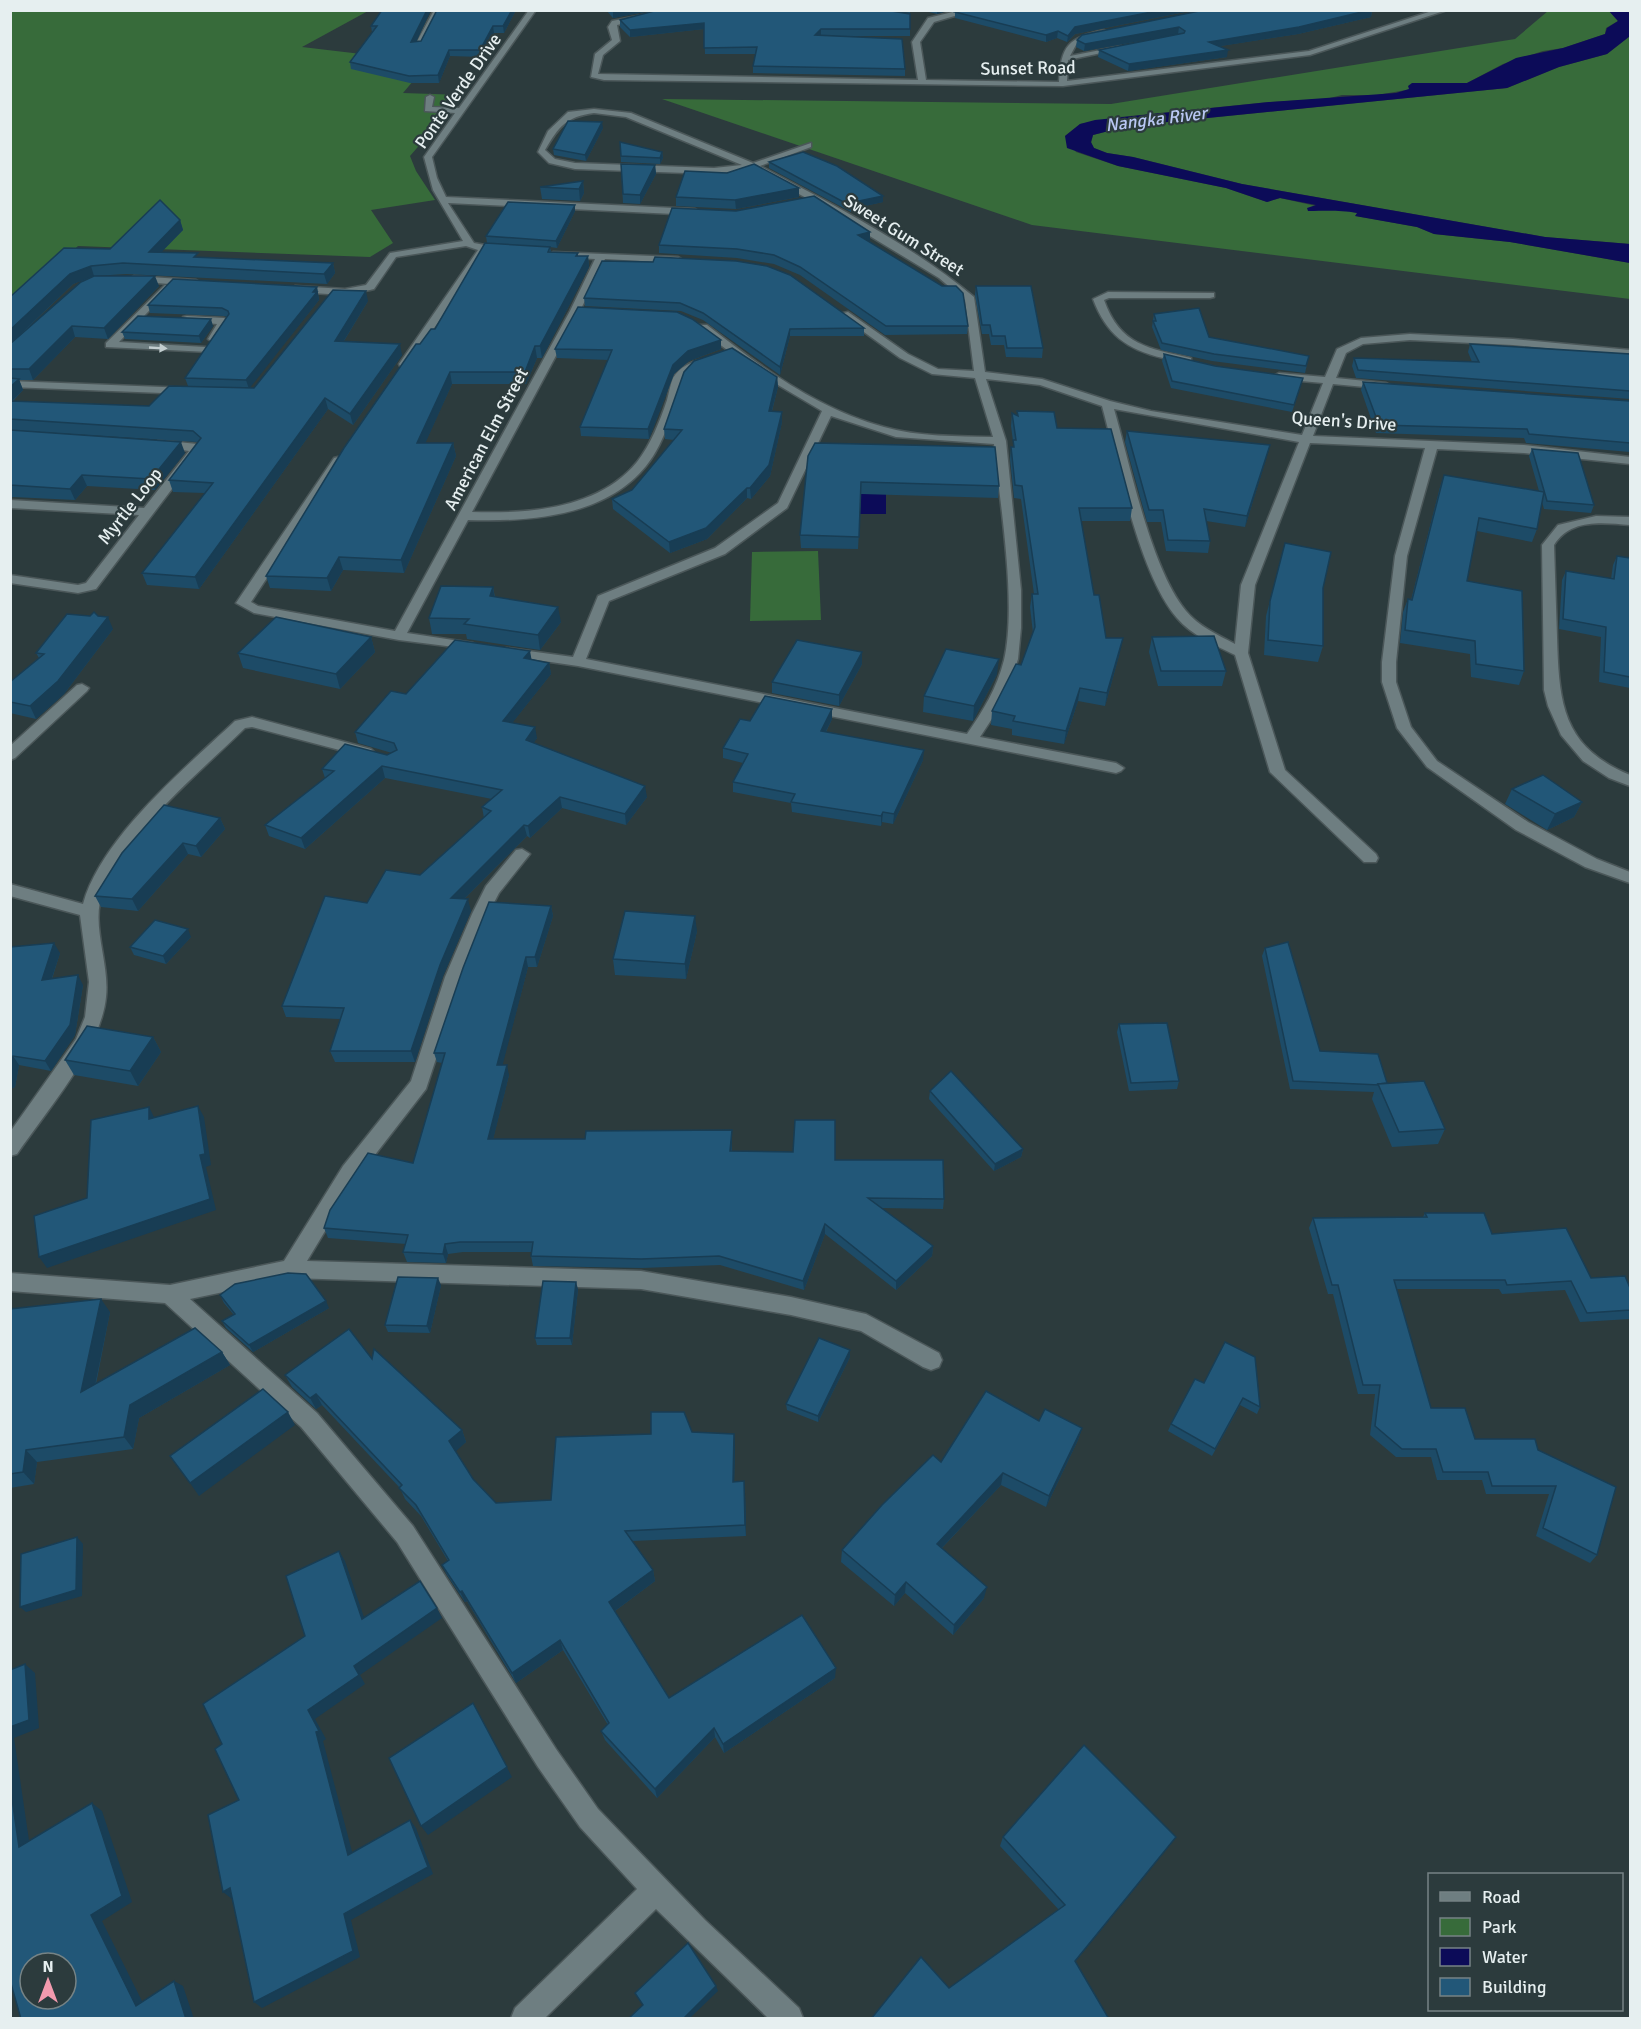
<svg xmlns="http://www.w3.org/2000/svg" width="1641" height="2029" font-family="Signika,sans-serif">
  <rect width="100%" height="100%" fill="#2c3b3d"/>
  <g fill="#376b3a">
    <polygon points="11,11 368,11 302,47 429,62 403,93 463,95 410,156 416,171 435,200 371,210 393,243 370,257 78,246 11,304"/>
    <polygon points="1548,11 1609,11 1618,21 1606,28 1605,34 1563,48 1543,51 1503,64 1467,83 1442,84 1377,95 1342,95 1326,99 1269,102 1120,117 1080,124 1065,136 1076,152 1118,166 1226,188 1267,202 1280,198 1316,206 1309,211 1336,209 1358,213 1356,216 1417,227 1434,234 1510,242 1630,263 1630,299 1032,225 662,99 1111,104 1515,39"/>
    <polygon points="1630,36 1630,244 1545,237 1242,184 1133,157 1107,153 1094,148 1091,143 1093,135 1128,126 1507,88 1559,67 1607,54"/>
    <polygon points="818,551 821,620 750,621 752,552"/>
  </g>
  <g fill="#0c0b58">
    <path d="M1609,11H1628L1630,15V36L1607,54L1559,67L1507,88L1128,126L1093,135L1091,142L1094,148L1107,153L1133,157L1242,184L1545,237L1630,244V263L1510,242L1434,234L1417,227L1355,216L1357,213C1340,210 1326,211 1308,211L1307,208L1316,205L1280,198L1267,202L1226,188L1118,166L1067,148L1065,136L1080,124L1095,120L1269,102L1396,93L1409,89L1408,86L1412,83H1467L1516,58L1563,48L1605,34L1607,28L1618,21Z"/>
    <polygon points="859,485 886,485 886,514 858,514"/>
  </g>
  <g fill="none" stroke-linecap="round" stroke-linejoin="round">
    <g stroke="#4b5759" stroke-width="3">
      <g id="minor">
        <polygon points="434,10 441,10 420,47 414,47"/>
        <polygon points="529,10 536,10 432,157 437,178 446,197 695,209 700,212 695,215 448,203 474,243 512,250 507,253 487,251 408,366 400,366 399,364 478,250 466,246 396,257 374,289 370,290 345,295 295,292 290,289 295,286 345,289 366,285 390,253 463,241 433,190 424,157 455,113 425,111 426,97 430,95 434,97 432,107 459,108"/>
        <path d="M669,10H686L617,25L620,41L603,55L598,74L918,80L912,42L928,18L961,10H975L934,22L920,42L926,80L1059,82C1061,45 1068,38 1104,30L1108,32L1077,43L1070,56L1121,46L1125,48L1068,60L1067,81L1309,51L1435,10H1447L1310,55L1063,86L604,80L591,77L595,54L612,40L608,27L612,21Z"/>
        <path d="M594,109L631,113L753,163L811,143V147L760,166C832,204 912,245 974,297L985,372L1042,379L1110,401L1151,411L1302,435L1323,383L1279,379L1273,376L1279,373L1325,377L1337,349L1361,338L1410,334L1513,339L1630,350V356L1513,345L1410,340L1363,344L1346,353L1336,378L1386,383L1392,386L1386,389L1333,384L1313,436L1524,445L1630,457V464L1524,453L1437,449L1407,556L1396,662V682L1411,727L1437,761L1528,822L1597,859L1630,872V883L1585,867L1516,830L1427,767L1397,728L1382,682V662L1395,556L1425,448L1310,443L1255,585L1248,653L1285,770L1376,854L1378,858L1376,862H1364L1270,772L1235,655C1215,645 1191,635 1177,618C1139,574 1118,464 1102,406L1040,385L986,379L1006,441L1021,590V628L1018,659L1010,684L997,711L980,737L1116,763L1124,768L1121,771L1116,773L578,666L502,655V649L507,648L573,657L598,596L715,548L778,503L822,411L761,375L699,329V325H707C761,367 817,409 884,427C919,437 957,436 993,437L975,378L932,374L900,358L839,314L848,312L908,354L938,369L974,371L965,300L939,278L812,201L752,169L714,174L575,169L549,163L538,152L548,131L568,112ZM594,113L626,117L742,165L714,168L575,163L555,159L545,150C559,126 566,117 594,113ZM1114,409L1299,442L1241,585L1235,644C1218,635 1198,626 1186,611C1151,569 1130,464 1114,409ZM831,416L896,437L994,444C1000,504 1017,604 1004,660C997,688 983,711 967,734L586,659L609,601L725,554L787,508Z"/>
        <path d="M553,252L678,257L683,260L678,263L605,259L580,311L472,512C528,514 599,509 637,462C651,444 660,421 667,400C669,393 670,385 673,378C679,367 696,358 708,360V364L684,378C672,408 667,440 646,466C605,517 528,522 468,520L407,633L473,643L480,647L478,650L399,640L254,613L236,603L334,458L338,457L344,461L251,602L258,606L395,631L570,311L595,259L556,257L551,254Z"/>
        <polygon points="134,276 196,280 201,283 196,286 130,281 129,279"/>
        <polygon points="165,285 169,286 169,290 119,342 205,347 209,348 209,352 106,347 106,343"/>
        <path d="M1108,292L1214,293V297L1210,298H1109L1104,300C1120,346 1149,348 1191,358V362C1182,364 1172,360 1163,358C1127,350 1106,334 1093,299Z"/>
        <polygon points="187,316 224,318 229,321 217,341 213,342 208,339 217,324 183,321 183,317"/>
        <polygon points="10,381 188,388 194,391 188,394 10,387"/>
        <polygon points="159,440 197,444 203,448 96,589 78,593 10,583 10,575 78,585 86,583 139,515 10,508 10,500 144,508 189,451 155,446 153,444"/>
        <path d="M1596,516L1630,517V525C1603,523 1571,518 1554,545C1555,576 1556,606 1557,637C1559,703 1562,747 1630,775V786L1609,778L1583,761L1561,735L1548,706L1544,690L1542,545L1558,525Z"/>
        <polygon points="82,684 89,688 87,691 15,758 10,760 10,746 77,685"/>
        <path d="M252,717L371,749L374,752L366,757L252,727L245,728C198,774 131,828 104,889C89,923 110,961 106,997C101,1049 47,1110 17,1154L10,1156V1132L76,1039L85,1017L89,982L80,915L10,896V884L83,904C101,838 185,768 235,721Z"/>
        <polygon points="522,849 530,854 499,893 488,914 463,977 426,1089 357,1178 307,1261 641,1271 791,1297 866,1314 939,1353 942,1360 939,1367 931,1370 923,1367 861,1331 791,1315 641,1289 291,1278 190,1299 317,1413 413,1526 556,1749 598,1809 705,1920 799,2008 803,2018 768,2018 656,1909 545,2018 511,2018 515,2008 637,1889 580,1827 538,1767 397,1542 301,1427 165,1303 10,1291 10,1273 170,1285 284,1261 343,1166 411,1081 445,977 472,914 486,886 516,850"/>
      </g>
    </g>
    <use href="#minor" fill="#6e7e81" fill-rule="evenodd"/>
  </g>
  <g fill="#1d4b67" fill-rule="evenodd">
    <polygon points="382,10 431,10 416,42 421,41 437,10 516,10 504,33 494,33 481,57 450,56 439,83 410,83 351,69 350,62 372,32 371,26"/>
    <polygon points="606,10 655,10 613,18"/>
    <polygon points="889,10 910,10 910,13"/>
    <polygon points="921,10 950,10 937,14"/>
    <polygon points="959,10 1195,10 1075,34 1067,42 1057,38 1046,42 955,18 955,12"/>
    <polygon points="1204,10 1372,10 1371,17 1298,34 1220,46 1227,57 1128,71 1098,57 1099,50 1179,34 1178,34 1084,51 1076,47 1077,40"/>
    <polygon points="910,14 910,36 841,36 905,69 905,76 753,73 753,66 756,54 705,54 704,29 630,37 620,27 620,20"/>
    <polygon points="603,128 586,161 554,155 553,149"/>
    <polygon points="620,142 662,152 663,158 660,164 621,162"/>
    <polygon points="769,162 883,196 883,202 851,209 851,212 769,168"/>
    <polygon points="621,164 655,165 656,174 640,204 623,203"/>
    <polygon points="583,181 584,193 580,201 542,199 540,187"/>
    <polygon points="676,197 799,197 736,209 676,206"/>
    <polygon points="575,211 557,248 550,247 551,252 578,253 578,256 588,256 589,267 542,358 537,358 526,384 452,384 425,443 453,443 456,456 404,573 343,570 331,591 270,588 266,576 420,344 525,246 487,243 486,236"/>
    <path d="M180,220L183,230L161,252L199,258L333,263L335,273L327,284L126,274L95,276L159,286L108,339L75,337L33,380H19L23,390L13,401L149,406L188,386L185,378L227,317L224,316L150,313L148,305L317,287L319,300L249,388H254L368,301L344,341L402,355L353,425L328,409L199,589L147,585L142,573L205,493L173,492L169,480L198,442H197L10,430V297L110,249ZM83,280L17,338L73,284Z"/>
    <polygon points="868,241 942,286 968,326 967,334 885,335 800,275 774,264 737,258 659,253 659,245 870,241"/>
    <polygon points="602,261 864,328 864,336 790,336 780,375 703,320 681,311 585,306 584,298"/>
    <polygon points="976,286 1043,348 1042,358 1006,357 1004,345 991,345 989,334 982,334 975,295"/>
    <polygon points="1154,314 1209,337 1309,356 1305,373 1212,361 1161,350 1152,327"/>
    <polygon points="213,326 201,343 125,339 122,332"/>
    <polygon points="721,340 721,349 689,361 674,374 649,439 581,436 580,427 608,360 557,358 555,349"/>
    <polygon points="1470,344 1630,354 1630,399 1356,378 1352,366 1354,358 1472,362 1468,352"/>
    <polygon points="1164,354 1301,385 1292,412 1171,388 1162,361"/>
    <polygon points="777,377 778,387 772,411 782,412 782,422 770,476 751,499 747,498 707,539 670,553 613,509 612,499 632,490 674,440 665,439 664,429"/>
    <polygon points="1363,382 1630,401 1630,452 1526,443 1524,438 1376,433 1361,390"/>
    <polygon points="1017,411 1057,428 1132,508 1130,521 1081,521 1094,595 1106,638 1120,652 1105,706 1078,701 1064,744 1012,735 1012,729 991,725 992,711 1021,665 1033,633 1030,607 1032,594 1034,594 1021,499 1014,498 1010,459 1011,447 1013,447 1013,441 1011,426 1012,413 1017,415"/>
    <polygon points="10,430 185,453 155,490 87,486 75,500 13,497 10,499"/>
    <polygon points="1127,431 1267,456 1245,527 1206,521 1210,541 1208,553 1166,551 1161,522 1147,522 1125,442"/>
    <polygon points="1532,449 1594,505 1591,513 1544,509 1542,502 1537,529 1532,542 1477,531 1467,581 1524,671 1519,685 1471,677 1470,654 1400,643 1403,612 1408,599 1411,600 1440,487 1444,475 1539,491 1529,456"/>
    <polygon points="808,456 999,486 998,498 861,494 858,549 801,548 800,535"/>
    <polygon points="1285,543 1323,646 1318,662 1264,655 1266,616"/>
    <polygon points="1617,556 1630,558 1630,688 1599,682 1601,637 1559,629 1562,580 1566,571 1611,579 1613,565"/>
    <polygon points="493,587 495,597 561,622 540,650 467,639 466,634 432,634 429,618"/>
    <polygon points="113,629 64,694 36,719 10,713 10,682 39,658 36,653"/>
    <polygon points="371,637 375,652 340,689 243,668 238,653"/>
    <polygon points="1152,637 1226,671 1222,686 1158,686 1149,652"/>
    <polygon points="862,652 862,664 839,706 772,693 772,682"/>
    <polygon points="531,659 549,663 551,674 512,723 537,738 533,743 647,797 626,825 562,808 530,838 527,836 464,899 471,911 443,976 415,1062 335,1062 330,1051 340,1019 286,1017 282,1006 367,903 420,875 484,818 482,807 492,799 385,778 305,849 269,836 265,825 325,778 322,769 387,755 392,753 358,743 355,732 406,694"/>
    <polygon points="997,674 973,721 923,712 924,696"/>
    <polygon points="832,719 826,732 923,760 893,824 882,822 881,826 792,812 791,803 733,792 733,782 743,763 723,758 723,748 750,721"/>
    <polygon points="1512,789 1582,802 1574,817 1547,830 1505,804"/>
    <polygon points="220,818 225,829 201,857 188,854 138,911 101,907 95,896"/>
    <polygon points="551,906 553,916 537,967 528,967 502,1065 509,1075 493,1139 732,1140 732,1151 835,1160 944,1199 943,1209 881,1208 933,1246 932,1256 896,1290 825,1234 804,1290 720,1265 642,1268 533,1266 531,1256 532,1252 463,1252 448,1254 446,1263 407,1262 403,1252 406,1244 328,1238 324,1228 413,1163 442,1063 437,1062 434,1053"/>
    <polygon points="697,931 686,979 615,975 613,959"/>
    <polygon points="191,937 166,964 134,955 130,947"/>
    <polygon points="10,947 60,953 52,979 83,985 75,1035 51,1071 19,1065 15,1087 10,1089"/>
    <polygon points="1265,948 1320,1051 1387,1083 1445,1129 1438,1144 1392,1147 1372,1099 1374,1092 1290,1089 1262,956"/>
    <polygon points="1119,1024 1179,1081 1177,1089 1129,1091 1117,1032"/>
    <polygon points="153,1037 161,1052 138,1086 74,1075 65,1060"/>
    <polygon points="930,1091 1023,1149 1021,1157 994,1171 929,1099"/>
    <polygon points="1425,1213 1492,1234 1591,1278 1630,1288 1630,1319 1580,1322 1565,1290 1502,1294 1499,1289 1397,1289 1431,1408 1475,1439 1538,1450 1597,1555 1590,1563 1536,1536 1549,1494 1486,1494 1482,1480 1437,1480 1431,1457 1396,1457 1370,1435 1375,1394 1358,1394 1333,1294 1328,1294 1309,1228 1313,1218 1423,1217"/>
    <polygon points="441,1285 430,1333 388,1332 385,1325"/>
    <polygon points="578,1289 572,1345 537,1345 535,1338"/>
    <polygon points="220,1295 329,1308 253,1352 226,1328 222,1321 234,1315 224,1303"/>
    <polygon points="10,1309 110,1312 96,1384 222,1352 230,1365 139,1418 133,1449 37,1462 34,1484 10,1488"/>
    <polygon points="1225,1342 1260,1407 1257,1414 1240,1405 1212,1456 1168,1431 1171,1424 1204,1383"/>
    <polygon points="850,1357 818,1422 787,1410 786,1404"/>
    <polygon points="372,1359 462,1430 466,1442 455,1451 473,1479 496,1503 551,1500 651,1434 692,1432 735,1446 734,1482 745,1493 746,1536 632,1541 653,1570 655,1581 615,1611 669,1698 835,1678 724,1753 715,1737 657,1798 605,1740 601,1731 608,1725 563,1650 516,1683 467,1601 465,1602 447,1575 442,1565 448,1561 421,1516 405,1499 400,1488 322,1405 316,1409 292,1387 285,1375"/>
    <polygon points="1039,1421 1082,1428 1078,1440 1046,1507 1001,1485 942,1548 984,1598 953,1635 905,1593 894,1606 841,1562 842,1550 941,1462"/>
    <polygon points="1003,1837 1169,1846 1075,1962 949,1988 1059,1910 1000,1846"/>
  </g>
  <g fill="#183d54">
    <polygon points="427,10 431,10 413,49 411,42"/>
    <polygon points="512,10 516,10 504,33 503,26"/>
    <polygon points="620,10 655,10 613,18 613,12"/>
    <polygon points="937,10 950,10 937,14"/>
    <polygon points="1162,10 1195,10 1075,34 1067,42 1068,36 1075,27"/>
    <polygon points="1370,10 1372,10 1371,17 1298,34 1208,48 1209,42"/>
    <polygon points="704,23 704,29 630,37 630,30"/>
    <polygon points="493,26 494,33 481,57 480,50"/>
    <polygon points="1179,27 1178,34 1084,51 1085,44"/>
    <polygon points="821,29 821,36 815,35"/>
    <polygon points="1058,31 1057,38 1046,42 1046,35"/>
    <polygon points="449,50 450,56 439,83 438,75"/>
    <polygon points="1228,50 1227,57 1128,71 1129,64"/>
    <polygon points="602,122 603,128 586,161 585,155"/>
    <polygon points="662,152 663,158 660,164 660,158"/>
    <polygon points="655,165 656,174 640,204 640,195"/>
    <polygon points="583,181 584,193 580,201 579,189"/>
    <polygon points="799,188 799,197 736,209 735,200"/>
    <polygon points="883,196 883,202 851,209 851,206 849,203"/>
    <polygon points="575,205 575,211 557,248 556,241"/>
    <polygon points="180,220 183,230 152,262 149,252"/>
    <polygon points="870,232 870,241 858,244 858,235"/>
    <polygon points="588,256 589,267 542,358 540,346"/>
    <polygon points="333,263 335,273 327,284 324,274"/>
    <polygon points="91,266 94,276 73,284 10,344 10,330 70,274"/>
    <polygon points="155,276 159,286 108,339 104,328"/>
    <polygon points="317,287 319,300 249,389 246,380"/>
    <polygon points="366,291 368,301 337,352 335,341"/>
    <polygon points="211,319 213,326 201,343 199,336"/>
    <polygon points="72,326 75,337 33,380 29,369"/>
    <polygon points="790,329 790,336 780,375 780,367"/>
    <polygon points="721,340 721,349 689,361 674,374 649,439 648,429 673,365 688,351"/>
    <polygon points="400,344 402,355 353,425 350,414"/>
    <polygon points="535,346 537,358 526,384 525,372"/>
    <polygon points="450,372 452,384 420,455 417,443"/>
    <polygon points="777,377 778,387 769,421 769,411"/>
    <polygon points="19,379 23,390 10,403 10,387"/>
    <polygon points="325,398 328,409 199,589 195,577"/>
    <polygon points="782,412 782,422 770,476 751,499 750,488"/>
    <polygon points="181,442 185,453 155,490 151,479"/>
    <polygon points="453,443 456,456 404,573 401,560"/>
    <polygon points="1270,445 1267,456 1245,527 1247,516"/>
    <polygon points="82,475 87,486 75,500 70,489"/>
    <polygon points="747,488 747,498 707,539 670,553 669,542"/>
    <polygon points="339,557 343,570 331,591 327,578"/>
    <polygon points="493,587 495,602 490,596"/>
    <polygon points="558,607 561,622 540,650 538,635"/>
    <polygon points="108,617 113,629 64,694 36,719 30,706"/>
    <polygon points="371,637 375,652 340,689 336,674"/>
    <polygon points="1123,638 1120,652 1105,706 1107,693"/>
    <polygon points="530,651 532,662 524,658"/>
    <polygon points="862,652 862,664 839,706 839,695"/>
    <polygon points="999,659 997,674 973,721 974,706"/>
    <polygon points="549,663 551,674 505,732 503,721"/>
    <polygon points="1080,688 1078,701 1064,744 1066,731"/>
    <polygon points="832,709 832,719 821,741 821,731"/>
    <polygon points="535,727 537,738 528,752 526,740"/>
    <polygon points="924,750 923,760 893,824 894,814"/>
    <polygon points="382,766 385,778 305,849 301,838"/>
    <polygon points="645,786 647,797 626,825 625,814"/>
    <polygon points="560,797 562,808 530,838 528,826"/>
    <polygon points="1582,802 1574,817 1547,830 1555,814"/>
    <polygon points="883,812 882,822 881,826 881,816"/>
    <polygon points="220,818 225,829 201,857 196,846"/>
    <polygon points="524,825 527,836 453,910 451,898"/>
    <polygon points="183,843 188,854 138,911 132,899"/>
    <polygon points="468,899 471,911 443,976 415,1062 411,1051 440,965"/>
    <polygon points="551,906 553,916 537,967 535,957"/>
    <polygon points="695,916 697,931 686,979 685,964"/>
    <polygon points="188,929 191,937 166,964 163,956"/>
    <polygon points="54,943 60,953 48,990 42,980"/>
    <polygon points="526,957 528,967 500,1075 497,1065"/>
    <polygon points="78,975 83,985 75,1035 51,1071 45,1061"/>
    <polygon points="153,1037 161,1052 138,1086 130,1071"/>
    <polygon points="13,1056 19,1065 15,1087 10,1089 10,1068"/>
    <polygon points="507,1065 509,1075 491,1148 488,1139"/>
    <polygon points="198,1106 204,1117 211,1165 206,1167 216,1210 47,1268 39,1257 200,1155"/>
    <polygon points="149,1107 155,1119 149,1119"/>
    <polygon points="732,1130 732,1140 731,1160 730,1151"/>
    <polygon points="1023,1149 1021,1157 994,1171 995,1164"/>
    <polygon points="825,1224 825,1234 804,1290 803,1281"/>
    <polygon points="445,1244 448,1254 446,1263 443,1254"/>
    <polygon points="933,1246 932,1256 896,1290 896,1281"/>
    <polygon points="438,1278 441,1285 430,1333 427,1326"/>
    <polygon points="576,1282 578,1289 572,1345 570,1338"/>
    <polygon points="101,1299 110,1312 91,1405 81,1392"/>
    <polygon points="326,1301 329,1308 253,1352 249,1345"/>
    <polygon points="850,1350 850,1357 818,1422 818,1416"/>
    <polygon points="222,1352 230,1365 139,1418 133,1449 124,1437 130,1405"/>
    <polygon points="316,1394 322,1405 316,1409 310,1398"/>
    <polygon points="288,1412 295,1425 199,1496 190,1483"/>
    <polygon points="1082,1428 1078,1440 1046,1507 1049,1496"/>
    <polygon points="462,1430 466,1442 454,1453 449,1441"/>
    <polygon points="734,1434 735,1446 734,1493 733,1482"/>
    <polygon points="26,1450 37,1462 34,1484 23,1472"/>
    <polygon points="1003,1473 1001,1485 935,1555 937,1544"/>
    <polygon points="744,1481 745,1493 746,1536 745,1525"/>
    <polygon points="77,1537 83,1544 82,1596 26,1612 20,1607"/>
    <polygon points="339,1551 345,1561 368,1629 362,1619"/>
    <polygon points="653,1570 655,1581 612,1613 609,1602"/>
    <polygon points="906,1582 905,1593 894,1606 895,1595"/>
    <polygon points="987,1587 984,1598 953,1635 954,1625"/>
    <polygon points="462,1591 467,1601 465,1602 460,1592"/>
    <polygon points="437,1608 442,1618 360,1675 365,1684 315,1719 326,1739 323,1741 355,1863 348,1855 316,1732 308,1710 354,1666"/>
    <polygon points="560,1640 563,1650 516,1683 512,1673"/>
    <polygon points="25,1664 35,1673 39,1728 14,1738 31,1854 19,1847 10,1785 10,1727"/>
    <polygon points="836,1668 835,1678 724,1753 723,1744"/>
    <polygon points="473,1703 512,1777 428,1835 421,1826"/>
    <polygon points="714,1728 715,1737 657,1798 655,1789"/>
    <polygon points="92,1803 102,1811 132,1902 102,1921 147,2011 136,2006 91,1915"/>
    <polygon points="410,1820 416,1828 433,1874 351,1920 360,1957 262,2008 254,2002 344,1914"/>
    <polygon points="1176,1837 1169,1846 1070,1968 1075,1961"/>
    <polygon points="230,1888 232,1899 223,1892"/>
    <polygon points="174,1981 183,1986 194,2019 186,2019"/>
    <polygon points="716,1986 718,1991 689,2019 683,2019"/>
  </g>
  <g fill="#225778" stroke="#183d54" stroke-width="1.5" fill-rule="evenodd">
    <polygon points="382,10 427,10 411,42 421,41 437,10 512,10 503,26 493,26 480,50 449,50 438,75 409,76 350,62 377,26 371,26"/>
    <polygon points="658,10 885,10 910,14 910,29 821,29 815,35 902,39 905,69 753,66 757,47 704,48 704,23 630,30 620,20"/>
    <polygon points="959,10 1162,10 1075,27 1068,36 1058,31 1046,35 955,12"/>
    <polygon points="1204,10 1370,10 1299,27 1209,42 1228,50 1129,64 1099,50 1184,33 1185,31 1179,27 1085,44 1077,40 1082,35"/>
    <polygon points="568,121 602,122 585,155 553,149"/>
    <polygon points="620,142 662,152 660,158 621,156"/>
    <polygon points="803,152 837,166 883,196 849,203 851,206 769,162"/>
    <polygon points="621,164 655,165 640,195 623,194"/>
    <polygon points="754,164 799,188 735,200 676,197 685,171 727,173"/>
    <polygon points="583,181 579,189 540,187"/>
    <polygon points="814,196 870,232 858,235 942,286 956,286 963,293 968,326 886,326 800,267 774,255 737,249 659,245 672,208 736,211"/>
    <polygon points="160,200 180,220 149,252 198,253 194,257 333,263 324,274 123,263 91,266 70,274 10,330 10,297 64,248 110,249"/>
    <polygon points="508,202 575,205 556,241 486,236"/>
    <polygon points="485,243 550,247 548,252 578,253 576,256 588,256 540,346 535,346 525,372 450,372 417,443 453,443 401,560 339,557 327,578 266,576 344,448 416,344 420,344 431,329 435,329"/>
    <polygon points="655,257 736,261 767,266 790,275 864,328 790,329 780,367 703,313 680,303 584,298 602,261 653,262"/>
    <polygon points="94,276 155,276 104,328 72,326 29,369 10,369 10,344 81,282"/>
    <polygon points="173,279 317,287 313,292 317,292 246,380 185,378 229,314 228,311 222,308 148,305"/>
    <polygon points="976,286 1031,286 1043,348 1007,348 1005,336 992,336 990,325 982,325"/>
    <polygon points="333,290 366,291 335,341 400,344 350,414 325,398 195,577 142,573 213,483 169,480 201,438 193,431 10,419 10,401 149,406 169,386 254,388"/>
    <polygon points="578,307 677,312 692,319 721,340 688,351 673,365 648,429 580,427 612,350 555,349"/>
    <polygon points="1199,308 1209,337 1309,356 1306,366 1214,354 1162,343 1153,321 1156,321 1154,314"/>
    <polygon points="138,316 211,319 199,336 122,332"/>
    <polygon points="1470,344 1630,354 1630,391 1358,370 1354,358 1479,362"/>
    <polygon points="732,348 777,377 769,411 782,412 769,465 750,488 747,488 706,528 669,542 612,499 632,490 682,430 664,429 684,372 694,361"/>
    <polygon points="1164,354 1215,366 1303,378 1294,405 1172,381"/>
    <polygon points="10,378 19,379 10,387"/>
    <polygon points="1363,382 1630,401 1630,443 1529,434 1527,429 1379,425"/>
    <polygon points="1017,411 1054,412 1057,428 1111,429 1132,508 1079,508 1094,595 1099,595 1106,638 1123,638 1107,693 1080,688 1066,731 1013,721 1015,716 992,711 1016,664 1021,665 1035,627 1032,594 1038,594 1022,486 1015,485 1011,447 1014,447 1013,440 1016,440 1012,413 1018,416"/>
    <polygon points="10,430 181,442 151,479 82,475 70,489 10,485"/>
    <polygon points="1127,431 1270,445 1247,516 1204,509 1210,541 1168,540 1163,510 1149,510"/>
    <polygon points="815,443 995,447 999,486 861,482 859,537 800,535 808,456"/>
    <polygon points="1532,449 1578,453 1594,505 1547,501"/>
    <polygon points="1444,475 1544,492 1537,529 1479,518 1467,581 1522,591 1524,671 1476,664 1475,641 1405,630 1408,599 1412,600"/>
    <polygon points="1285,543 1331,552 1323,588 1323,646 1268,640 1270,601"/>
    <polygon points="1617,556 1630,558 1630,677 1604,672 1606,627 1563,619 1566,571 1614,579"/>
    <polygon points="441,586 493,587 490,596 558,607 538,635 464,624 469,619 429,618"/>
    <polygon points="94,612 98,616 108,617 58,681 30,706 10,702 10,682 44,654 36,653 67,614 90,616"/>
    <polygon points="276,617 371,637 336,674 238,653"/>
    <polygon points="1214,636 1226,671 1161,671 1152,637"/>
    <polygon points="455,640 530,651 524,658 549,663 503,721 535,727 526,740 645,786 625,814 560,797 528,826 524,825 451,898 468,899 440,965 411,1051 330,1051 344,1008 282,1006 325,896 367,903 386,870 420,875 491,811 482,807 502,790 382,766 301,838 265,825 334,771 322,769 345,744 387,755 397,750 394,743 355,732 391,691 406,694"/>
    <polygon points="797,640 862,652 839,695 772,682"/>
    <polygon points="946,649 999,659 974,706 924,696"/>
    <polygon points="765,696 832,709 821,731 924,750 894,814 883,812 881,816 791,802 795,794 733,782 748,754 723,748 740,719 750,721"/>
    <polygon points="1543,775 1582,802 1555,814 1512,789"/>
    <polygon points="164,805 220,818 196,846 183,843 132,899 95,896 122,853"/>
    <polygon points="489,902 551,906 535,957 526,957 497,1065 507,1065 488,1139 585,1139 586,1131 732,1130 730,1151 793,1152 795,1120 835,1120 835,1160 943,1160 944,1199 868,1198 933,1246 896,1281 825,1224 803,1281 719,1256 641,1259 531,1256 533,1242 460,1242 445,1244 443,1254 403,1252 408,1235 324,1228 330,1210 368,1153 413,1163 445,1053 434,1053 463,968"/>
    <polygon points="625,911 695,916 685,964 613,959"/>
    <polygon points="155,920 188,929 163,956 130,947"/>
    <polygon points="1288,942 1320,1051 1378,1054 1387,1083 1378,1084 1379,1085 1293,1081 1265,948"/>
    <polygon points="54,943 42,980 78,975 70,1025 45,1061 13,1056 10,1068 10,947"/>
    <polygon points="1167,1023 1179,1081 1131,1083 1119,1024"/>
    <polygon points="87,1026 153,1037 130,1071 65,1060"/>
    <polygon points="951,1071 1023,1149 995,1164 930,1091"/>
    <polygon points="1424,1081 1445,1129 1399,1132 1378,1084"/>
    <polygon points="198,1106 205,1154 200,1155 210,1199 39,1257 34,1216 87,1198 91,1120 149,1107 149,1119"/>
    <polygon points="1425,1213 1484,1213 1492,1234 1566,1228 1591,1278 1625,1276 1630,1288 1630,1310 1587,1313 1571,1281 1507,1285 1505,1280 1394,1280 1431,1408 1465,1408 1475,1439 1535,1439 1538,1450 1616,1487 1597,1555 1543,1528 1556,1486 1492,1486 1488,1472 1443,1472 1436,1449 1402,1449 1375,1426 1380,1385 1363,1385 1338,1285 1332,1285 1313,1218 1427,1217"/>
    <polygon points="288,1273 306,1274 326,1301 249,1345 222,1321 235,1314 220,1295 235,1284"/>
    <polygon points="398,1277 438,1278 427,1326 385,1325"/>
    <polygon points="543,1281 576,1282 570,1338 535,1338"/>
    <polygon points="101,1299 81,1392 195,1328 222,1352 130,1405 124,1437 26,1450 23,1472 10,1474 10,1309"/>
    <polygon points="349,1329 372,1359 374,1349 462,1430 449,1441 473,1479 496,1503 551,1500 556,1437 651,1434 651,1412 684,1412 692,1432 734,1434 733,1482 744,1481 745,1525 625,1531 653,1570 609,1602 669,1698 802,1615 836,1668 723,1744 714,1728 655,1789 601,1731 609,1723 560,1640 512,1673 462,1591 460,1592 442,1565 449,1560 416,1505 399,1488 402,1485 316,1394 310,1398 285,1375"/>
    <polygon points="819,1338 850,1350 818,1416 786,1404"/>
    <polygon points="1225,1342 1255,1357 1260,1407 1243,1398 1215,1449 1171,1424 1195,1379 1204,1383"/>
    <polygon points="263,1389 288,1412 190,1483 170,1456"/>
    <polygon points="986,1391 1039,1421 1045,1409 1082,1428 1049,1496 1003,1473 937,1544 987,1587 954,1625 906,1582 895,1595 842,1550 882,1505 933,1455 941,1462"/>
    <polygon points="77,1537 76,1590 20,1607 21,1554"/>
    <polygon points="339,1551 362,1619 420,1581 437,1608 354,1666 359,1675 308,1710 319,1731 316,1732 348,1855 410,1820 428,1867 344,1914 353,1951 254,2002 230,1888 223,1892 208,1815 239,1800 215,1749 222,1744 203,1704 305,1636 286,1576"/>
    <polygon points="25,1664 29,1720 10,1727 10,1670"/>
    <polygon points="473,1703 507,1767 421,1826 389,1758"/>
    <polygon points="1084,1745 1176,1837 1075,1961 1109,2019 871,2019 921,1957 949,1988 1065,1905 1003,1837"/>
    <path d="M10,1785L19,1847L92,1803L122,1896L91,1915L136,2006L174,1981L186,2019H21L10,1980ZM30,1963H66V1999H30Z"/>
    <polygon points="688,1943 716,1986 683,2019 628,2019 643,2005 635,1993"/>
  </g>
  <defs><path id="oneway-solid" d="M-6-.8H1V-3.2L6.5 0L1 3.2V.8H-6Z" transform="scale(1.5)"/></defs>
  <use fill="#c2cdcf" href="#oneway-solid" transform="translate(158 348) rotate(3)"/>
  <g text-anchor="middle" dominant-baseline="central" stroke-width="4.5" stroke-linejoin="round" paint-order="stroke">
    <g font-size="18" fill="#e6eff0" stroke="#2c3b3d">
      <text transform="translate(1028 68) rotate(-1)">Sunset Road</text>
      <text transform="translate(458 91) rotate(-55)">Ponte Verde Drive</text>
      <text transform="translate(904 235) rotate(32)">Sweet Gum Street</text>
      <text transform="translate(1344 421) rotate(4)">Queen's Drive</text>
      <text transform="translate(486 439) rotate(-62)">American Elm Street</text>
      <text transform="translate(130 506) rotate(-52)">Myrtle Loop</text>
    </g>
    <g font-size="18" font-style="italic" fill="#b9c7f3" stroke="#2c3b3d">
      <text transform="translate(1156 119) rotate(-7)">Nangka River</text>
    </g>
  </g>
  <rect width="1641" height="2029" fill="none" stroke="#e6eff0" stroke-width="24"/>
  <rect x="1428" y="1873" width="195" height="138" fill="#2c3b3d" stroke="#768385" stroke-width="1.5"/>
  <rect x="1440" y="1892" width="30" height="9" fill="#6e7e81" stroke="#768385" stroke-width="1.5"/>
  <text x="1482" y="1903" font-size="18" fill="#e6eff0">Road</text>
  <rect x="1440" y="1918" width="30" height="18" fill="#376b3a" stroke="#768385" stroke-width="1.5"/>
  <text x="1482" y="1933" font-size="18" fill="#e6eff0">Park</text>
  <rect x="1440" y="1948" width="30" height="18" fill="#0c0b58" stroke="#768385" stroke-width="1.5"/>
  <text x="1482" y="1963" font-size="18" fill="#e6eff0">Water</text>
  <rect x="1440" y="1978" width="30" height="18" fill="#225778" stroke="#768385" stroke-width="1.5"/>
  <text x="1482" y="1993" font-size="18" fill="#e6eff0">Building</text>
  <g transform="translate(48 1981)"><circle r="28" fill="#2c3b3d" stroke="#768385" stroke-width="1.5"/>
  <path d="M0-4.5L10 22L0 15L-10 22Z" fill="#f29aae"/>
  <text y="-9" font-size="16" font-weight="bold" text-anchor="middle" fill="#e6eff0">N</text>
  </g>
</svg>
